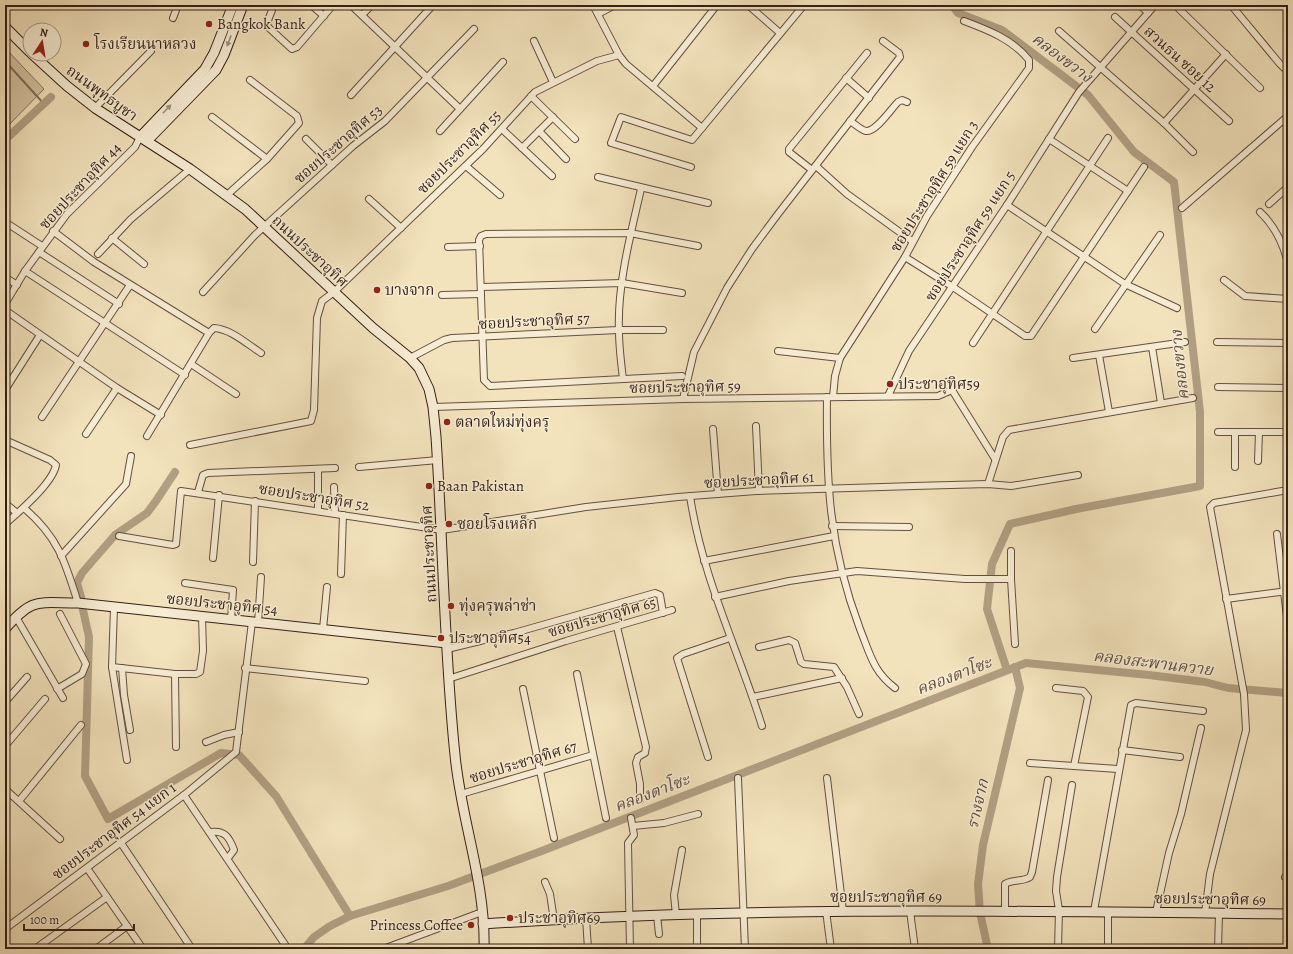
<svg xmlns="http://www.w3.org/2000/svg" width="1293" height="954" font-family="Alegreya,'Noto Serif Thai',serif">
  <rect width="100%" height="100%" fill="#f3e3bd"/>
  <filter id="stains"><feTurbulence type="fractalNoise" baseFrequency=".005" numOctaves="4"/><feColorMatrix values="0 0 0 0 .2 0 0 0 0 .09 0 0 0 0 .02 0 0 0 .5 -.17"/></filter>
  <radialGradient id="worn" r=".72"><stop offset=".6" stop-color="#630" stop-opacity="0"/><stop offset="1" stop-color="#630" stop-opacity=".3"/></radialGradient>
  <polygon fill="#d3c2a0" stroke="#84705a" points="5,48 44,89 5,129"/>
  <g fill="none" stroke-linecap="round" stroke-linejoin="round">
    <polyline stroke="#806c58" stroke-width="2" points="5,61 44,104"/>
    <g stroke="#b2a084" stroke-width="8">
      <polyline points="952,5 958,13 1002,30 1088,95 1134,152 1174,182 1200,412 1200,486 1076,509 1010,524 992,564 987,609 1007,670"/>
      <polyline points="5,140 51,97"/>
      <polyline points="81,597 77,583 82,573 115,535 147,513 156,501 175,472"/>
      <polyline points="83,610 89,637 85,776 108,819 221,753 239,755 276,796 350,916"/>
      <polyline points="304,949 314,937 330,926 350,916 448,886 539,852 1026,663 1149,675 1205,682 1228,688 1288,693"/>
      <polyline points="988,949 980,913 978,884 983,845 1020,688 1015,667"/>
    </g>
    <g stroke="#64503f" stroke-width="8">
      <g id="street">
        <polyline points="274,5 267,23 268,27 292,49 297,47 333,5"/>
        <polyline points="311,5 324,16"/>
        <polyline points="351,5 460,109"/>
        <polyline points="593,5 619,55 626,64 702,128"/>
        <polyline points="748,5 780,33"/>
        <polyline points="1175,5 1260,88"/>
        <polyline points="1231,5 1280,64 1284,68 1288,69"/>
        <polyline points="1148,13 1155,5"/>
        <polyline points="598,14 615,5"/>
        <polyline points="362,15 372,5"/>
        <polyline points="1115,17 1229,121"/>
        <polyline points="173,18 178,5"/>
        <polyline points="1059,31 1164,123 1193,152"/>
        <polyline points="534,41 553,82"/>
        <polyline points="846,78 869,98"/>
        <polyline points="653,86 717,5"/>
        <polyline points="351,95 433,5"/>
        <polyline points="531,96 575,139"/>
        <polyline points="95,108 151,51"/>
        <polyline points="212,117 267,159"/>
        <path d="M850,121C855,124 861,130 866,131C876,132 891,109 898,102L902,100L907,102"/>
        <polyline points="1164,123 1226,54"/>
        <polyline points="502,129 552,176"/>
        <polyline points="440,131 503,62"/>
        <polyline points="539,131 566,159"/>
        <polyline points="306,139 332,165"/>
        <polyline points="1049,139 1128,191"/>
        <polyline points="522,148 553,117"/>
        <polyline points="466,166 500,195"/>
        <polyline points="816,166 847,194 912,241"/>
        <polyline points="691,167 611,143 621,117 692,140 804,5"/>
        <polyline points="812,170 789,152 789,149 867,53"/>
        <polyline points="598,177 708,203"/>
        <polyline points="227,195 267,159 299,123 297,116 250,80"/>
        <polyline points="369,199 401,228"/>
        <polyline points="1269,204 1288,187"/>
        <polyline points="1007,205 1125,284 1177,308"/>
        <polyline points="1182,208 1288,116"/>
        <path d="M1260,212C1275,226 1283,243 1288,263"/>
        <polyline points="5,222 42,246"/>
        <polyline points="53,231 94,262 209,333"/>
        <polyline points="112,238 144,264"/>
        <polyline points="448,247 480,246"/>
        <polyline points="39,252 119,304"/>
        <polyline points="98,254 131,219 190,169"/>
        <polyline points="905,257 953,287 1025,336 1031,336 1144,167"/>
        <polyline points="25,271 185,375"/>
        <polyline points="5,277 17,285"/>
        <polyline points="1224,280 1245,296 1288,299"/>
        <polyline points="481,287 622,283 682,293"/>
        <polyline points="203,292 255,235 353,146 385,121 474,29"/>
        <polyline points="442,295 481,294"/>
        <polyline points="5,304 25,271 67,214 135,147 140,137"/>
        <polyline points="5,310 117,388 161,415"/>
        <polyline points="1095,329 1160,235"/>
        <polyline points="1217,342 1288,343"/>
        <polyline points="973,343 1108,138"/>
        <polyline points="1152,347 1161,403"/>
        <polyline points="778,351 840,358"/>
        <polyline points="1099,355 1109,412"/>
        <polyline points="410,358 444,340 452,338 618,330 663,330"/>
        <polyline points="1073,358 1185,342"/>
        <polyline points="191,364 236,394"/>
        <polyline points="682,376 490,386 484,380 479,240 481,236 486,234 630,233 698,246"/>
        <path d="M623,379C621,363 619,347 619,331C617,285 631,233 641,189"/>
        <polyline points="947,382 952,390"/>
        <polyline points="1218,387 1288,388"/>
        <polyline points="5,390 40,335"/>
        <polyline points="888,396 909,351 1007,205 1079,92 1148,13 1140,5"/>
        <path d="M827,397C826,483 829,547 860,629C870,654 873,671 895,688"/>
        <path d="M833,397L835,376L840,358L905,257L927,216L972,147L1029,68V60C1012,39 988,30 964,21"/>
        <polyline points="683,399 694,352 727,288 752,249 778,214 900,57 899,53 883,41"/>
        <polyline points="433,407 683,399 938,396 952,390 995,459"/>
        <polyline points="42,417 130,285"/>
        <polyline points="756,426 759,491"/>
        <polyline points="713,429 718,494"/>
        <polyline points="1218,432 1288,432"/>
        <polyline points="86,434 117,388"/>
        <path d="M147,436L209,333L214,328C231,329 247,344 261,353"/>
        <path d="M5,440L50,460L56,465C53,483 19,512 5,524"/>
        <polyline points="190,445 311,421 314,410 317,318 322,301 334,292 483,149 535,92 597,61 619,55"/>
        <polyline points="1258,461 1259,432"/>
        <polyline points="359,467 438,460"/>
        <polyline points="1235,467 1235,432"/>
        <polyline points="988,484 1003,437 1009,430 1193,398"/>
        <polyline points="334,487 335,513"/>
        <polyline points="198,492 203,475 208,473 335,468"/>
        <path d="M690,496C702,577 738,649 762,726"/>
        <polyline points="5,503 17,513"/>
        <path d="M24,508C58,537 65,561 78,603"/>
        <polyline points="318,511 318,469"/>
        <polyline points="832,526 909,527"/>
        <polyline points="1277,534 1288,625"/>
        <polyline points="119,536 173,545 176,544 181,491 442,530 586,507 678,497 756,491 914,486 988,484 1011,486 1078,475"/>
        <polyline points="1011,551 1011,579 1015,644"/>
        <polyline points="61,556 126,484 131,456"/>
        <polyline points="213,558 219,495"/>
        <polyline points="704,561 834,536"/>
        <polyline points="253,562 255,501"/>
        <polyline points="341,574 343,515"/>
        <polyline points="185,583 233,590 231,620"/>
        <polyline points="715,597 789,581 857,571 965,579 1011,579"/>
        <polyline points="1226,599 1288,591"/>
        <polyline points="114,607 112,667 127,760"/>
        <polyline points="16,617 63,698"/>
        <polyline points="258,623 261,577"/>
        <polyline points="617,627 646,747 645,753 638,757 636,763 640,784 640,800"/>
        <polyline points="323,629 327,587"/>
        <polyline points="759,647 789,640 795,643 801,662 804,664 834,667 847,687 859,714"/>
        <polyline points="447,649 514,633 655,593 660,595 663,613"/>
        <polyline points="112,667 175,674 176,747"/>
        <polyline points="122,668 124,695 130,730"/>
        <polyline points="245,668 365,681"/>
        <polyline points="175,674 196,674 200,672 203,651 202,616"/>
        <polyline points="577,674 606,818"/>
        <polyline points="448,679 566,641 672,610"/>
        <polyline points="1056,688 1083,691 1088,697 1074,766"/>
        <polyline points="57,689 82,674 86,664 60,614"/>
        <polyline points="523,689 554,838"/>
        <polyline points="753,697 842,678"/>
        <polyline points="5,702 27,677"/>
        <polyline points="206,742 224,735 239,732"/>
        <polyline points="5,746 45,699"/>
        <polyline points="1122,750 1180,757"/>
        <polyline points="708,757 677,658 683,654 730,638"/>
        <polyline points="1030,763 1118,769"/>
        <polyline points="738,778 745,949"/>
        <polyline points="827,778 843,911"/>
        <polyline points="5,789 60,839"/>
        <polyline points="461,794 593,755"/>
        <polyline points="184,795 288,949"/>
        <polyline points="19,801 81,725"/>
        <polyline points="633,826 664,823 698,814"/>
        <path d="M210,832C224,830 229,836 234,850L228,858"/>
        <polyline points="121,843 192,949"/>
        <polyline points="87,868 143,949"/>
        <polyline points="1285,877 1288,878"/>
        <polyline points="545,882 550,894 554,920"/>
        <polyline points="826,911 831,949"/>
        <polyline points="910,911 915,949"/>
        <path d="M1005,911V884C1013,879 1023,882 1030,877L1032,872L1048,780"/>
        <polyline points="1094,911 1131,705 1136,703 1203,711"/>
        <polyline points="1156,912 1169,853 1181,814 1201,728"/>
        <polyline points="1205,913 1210,874 1246,730 1244,694 1210,507 1214,503 1288,490"/>
        <polyline points="657,915 659,934"/>
        <polyline points="676,915 674,895 682,850"/>
        <polyline points="586,918 588,949"/>
        <polyline points="5,929 184,795 236,752 252,622"/>
        <polyline points="35,949 107,897"/>
        <polyline points="96,949 127,926"/>
        <polyline points="383,949 482,912"/>
        <polyline points="630,949 628,843 634,835 631,818"/>
        <polyline points="697,949 697,914"/>
        <polyline points="1058,949 1059,910 1056,891 1057,877 1072,785"/>
        <polyline points="1108,949 1108,911"/>
        <polyline points="1218,949 1219,913"/>
      </g>
    </g>
    <g stroke="#341f15" stroke-width="11">
      <g id="secondary">
        <polyline points="5,27 30,52"/>
        <path d="M32,54L67,86L95,108L190,169L245,209L373,328L410,358L419,368L429,389L433,407L436,437C443,543 444,649 455,755C461,820 486,883 484,949"/>
        <polyline points="140,137 205,69 214,53 233,5"/>
        <polyline points="147,141 216,70 224,55 243,5"/>
        <path d="M5,629C33,597 37,603 78,603L447,643"/>
        <path d="M483,924C751,906 1020,911 1288,914"/>
      </g>
    </g>
    <use href="#street" stroke="#f7edd4" stroke-width="6"/>
    <use href="#secondary" stroke="#f7edd4" stroke-width="9"/>
  </g>
  <defs><path id="oneway-solid" d="M-6-.8H1V-3.2L6.5 0L1 3.2V.8H-6Z"/></defs>
  <g fill="#9f907e">
    <use href="#oneway-solid" transform="translate(229 41) rotate(111)"/>
    <use href="#oneway-solid" transform="translate(167 109) rotate(-46)"/>
  </g>
  <g fill="#8f2418" stroke="#f7edd4" stroke-width="1.5">
    <circle cx="209" cy="24" r="4"/>
    <circle cx="86" cy="44" r="4"/>
    <circle cx="377" cy="290" r="4"/>
    <circle cx="890" cy="384" r="4"/>
    <circle cx="447" cy="422" r="4"/>
    <circle cx="429" cy="486" r="4"/>
    <circle cx="449" cy="524" r="4"/>
    <circle cx="451" cy="606" r="4"/>
    <circle cx="441" cy="638" r="4"/>
    <circle cx="510" cy="918" r="4"/>
    <circle cx="471" cy="925" r="4"/>
  </g>
  <g text-anchor="middle" dominant-baseline="central" stroke-width="3" stroke-linejoin="round" paint-order="stroke">
    <g font-size="15" fill="#341f15" stroke="#f7edd4" text-anchor="start">
      <text x="217" y="24">Bangkok Bank</text>
      <text x="94" y="44">โรงเรียนนาหลวง</text>
      <text x="385" y="290">บางจาก</text>
      <text x="898" y="384">ประชาอุทิศ59</text>
      <text x="455" y="422">ตลาดใหม่ทุ่งครุ</text>
      <text x="437" y="486">Baan Pakistan</text>
      <text x="457" y="524">ซอยโรงเหล็ก</text>
      <text x="459" y="606">ทุ่งครุพล่าช่า</text>
      <text x="449" y="638">ประชาอุทิศ54</text>
      <text x="518" y="918">ประชาอุทิศ69</text>
      <text x="463" y="925" text-anchor="end">Princess Coffee</text>
    </g>
    <g font-size="15" fill="#341f15" stroke="#f7edd4">
      <text transform="translate(1180 59) rotate(42)">สวนธน ซอย 12</text>
      <text transform="translate(102 93) rotate(36)">ถนนพุทธบูชา</text>
      <text transform="translate(338 144) rotate(-41)">ซอยประชาอุทิศ 53</text>
      <text transform="translate(459 152) rotate(-45)">ซอยประชาอุทิศ 55</text>
      <text transform="translate(80 186) rotate(-47)">ซอยประชาอุทิศ 44</text>
      <text transform="translate(934 186) rotate(-58)">ซอยประชาอุทิศ 59 แยก 3</text>
      <text transform="translate(970 236) rotate(-57)">ซอยประชาอุทิศ 59 แยก 5</text>
      <text transform="translate(310 251) rotate(43)">ถนนประชาอุทิศ</text>
      <text transform="translate(534 321) rotate(-3)">ซอยประชาอุทิศ 57</text>
      <text transform="translate(685 387) rotate(-1)">ซอยประชาอุทิศ 59</text>
      <text transform="translate(759 480) rotate(-3)">ซอยประชาอุทิศ 61</text>
      <text transform="translate(314 497) rotate(9)">ซอยประชาอุทิศ 52</text>
      <text transform="translate(429 554) rotate(-93)">ถนนประชาอุทิศ</text>
      <text transform="translate(222 604) rotate(6)">ซอยประชาอุทิศ 54</text>
      <text transform="translate(602 617) rotate(-16)">ซอยประชาอุทิศ 65</text>
      <text transform="translate(523 762) rotate(-17)">ซอยประชาอุทิศ 67</text>
      <text transform="translate(114 831) rotate(-37)">ซอยประชาอุทิศ 54 แยก 1</text>
      <text x="886" y="897">ซอยประชาอุทิศ 69</text>
      <text transform="translate(1210 899) rotate(1)">ซอยประชาอุทิศ 69</text>
    </g>
    <g font-size="16" font-style="italic" fill="#604c3c" stroke="#f7edd4">
      <text transform="translate(1062 58) rotate(37)">คลองขวาง</text>
      <text transform="translate(1180 365) rotate(-96)">คลองขวาง</text>
      <text transform="translate(1153 663) rotate(7)">คลองสะพานควาย</text>
      <text transform="translate(954 676) rotate(-21)">คลองตาโซะ</text>
      <text transform="translate(652 793) rotate(-21)">คลองตาโซะ</text>
      <text transform="translate(978 804) rotate(-77)">รางจาก</text>
    </g>
  </g>
  <rect width="1293" height="954" fill="none" stroke="#f3e3bd" stroke-width="20"/>
  <rect x="6" y="6" width="1281" height="942" fill="none" stroke="#341f15" stroke-width="2"/>
  <rect x="10" y="10" width="1273" height="934" fill="none" stroke="#341f15"/>
  <g transform="translate(42 42) rotate(12)"><circle r="19" fill="#f7edd4" stroke="#a99b88"/>
  <path d="M0-3L7 15L0 10L-7 15Z" fill="#8f2418"/>
  <text y="-6" font-size="11" font-weight="bold" text-anchor="middle" fill="#341f15">N</text>
  </g>
  <path d="M24 924v6h110v-6" fill="none" stroke="#341f15" stroke-width="2"/>
  <text x="30" y="924" font-size="12" fill="#341f15" stroke="#f7edd4" stroke-width="3" paint-order="stroke">100 m</text>
  <rect width="100%" height="100%" filter="url(#stains)"/>
  <rect width="100%" height="100%" fill="url(#worn)"/>
</svg>
